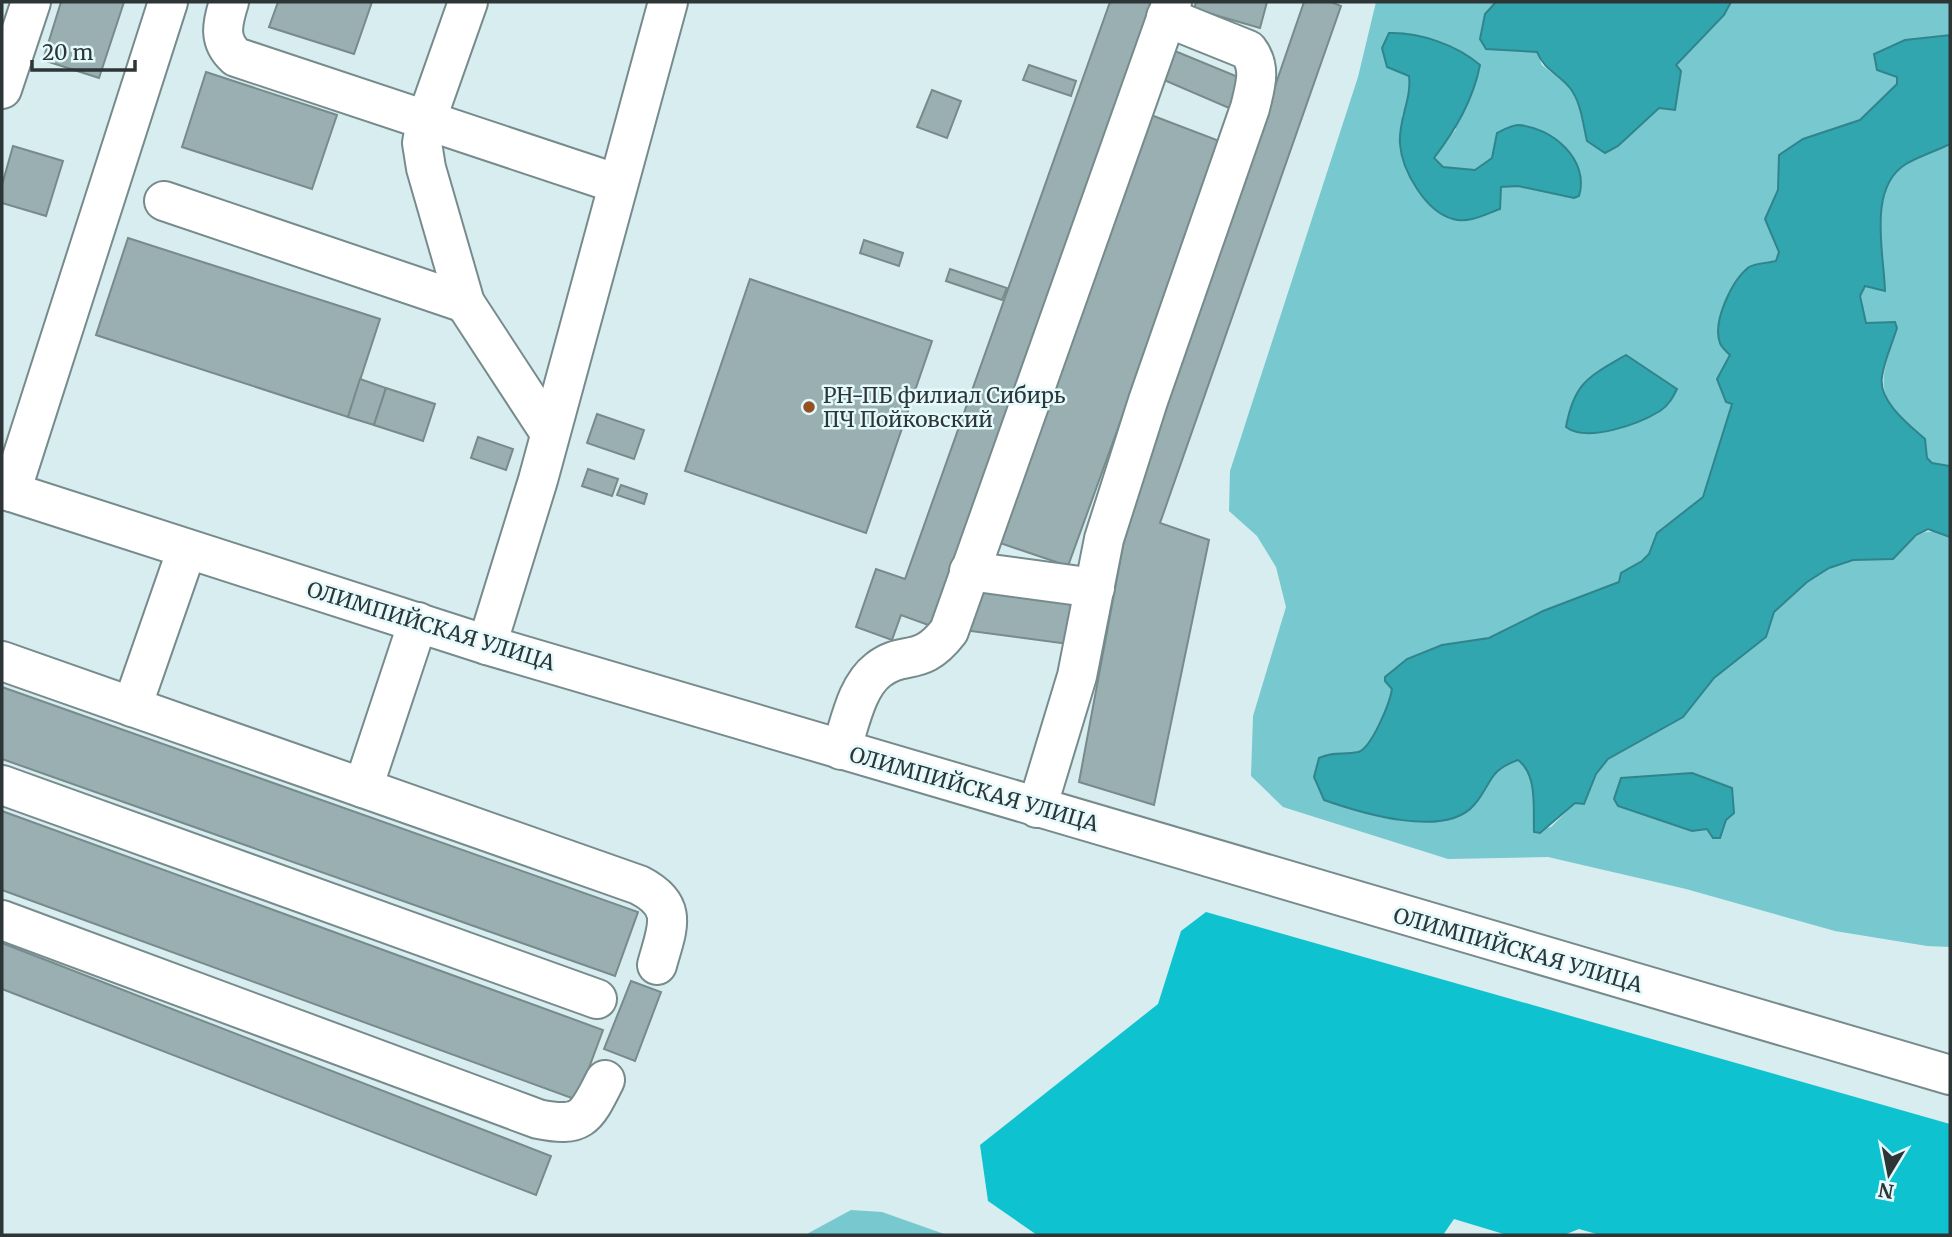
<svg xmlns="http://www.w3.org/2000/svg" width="1952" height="1237" font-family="Merriweather,serif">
  <rect width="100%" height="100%" fill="#d7edef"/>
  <g fill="#77c8cf" fill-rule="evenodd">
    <path d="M1376,2H1496L1485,14L1537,52L1542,65L1571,88L1579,107L1587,141L1618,146L1659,108L1676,65L1724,15L1731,2H1950V35L1905,40L1892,73L1897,77V84L1860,120L1803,139L1779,155L1778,190L1765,219L1779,252L1776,261C1768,263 1756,263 1749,268C1731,280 1712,322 1720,343C1721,347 1727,352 1730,355L1732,403L1703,497L1657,533L1649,554L1642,561L1621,573L1620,582L1543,611L1489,638L1442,645L1385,681L1392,689C1390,702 1371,749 1358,752C1343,755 1333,750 1319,758L1314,777L1324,800C1367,815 1436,838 1474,804C1496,786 1482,773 1518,760C1538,775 1533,808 1534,831L1551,827L1575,803L1584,804L1596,774L1609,759L1683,717L1714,678L1766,637L1774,612L1807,582L1829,568L1853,560L1893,559C1911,540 1923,522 1950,537V947L1927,946L1835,931L1686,889L1548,857L1448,859L1283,807L1251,776L1253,716L1286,607L1276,567L1257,536L1229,511L1230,471L1358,77ZM1409,75L1456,129L1434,158L1443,167L1475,170L1492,158L1518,186L1420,195L1402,116L1411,90Z"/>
    <path d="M1950,144V466L1932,463L1927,458L1925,439C1874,394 1877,390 1897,328L1895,322L1866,323L1860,296L1865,286L1885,290C1884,252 1867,188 1906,164C1919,156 1936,151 1950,144Z"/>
    <polygon points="851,1210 882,1212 947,1235 805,1235"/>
  </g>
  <polygon fill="#0ec3cf" points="1206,912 1950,1124 1950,1235 1600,1235 1579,1229 1564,1235 1507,1235 1454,1219 1443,1235 1037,1235 988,1201 980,1145 1158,1004 1181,931"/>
  <g fill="#32a6af" stroke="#30848b" stroke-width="2">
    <path d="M1496,2H1731L1724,15L1676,65L1681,71L1675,110L1659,108L1618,146L1605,153L1587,141C1583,124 1581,102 1570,88C1559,74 1544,70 1537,52L1486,49L1480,39L1485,14Z"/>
    <path d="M1389,33C1419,32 1457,45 1480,65C1473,100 1456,129 1434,158L1443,167L1475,170L1492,158L1497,133C1503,130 1512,125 1518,125C1552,127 1590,160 1579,196L1574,198L1518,186L1501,187L1500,209C1486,214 1468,224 1453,219C1426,212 1402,171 1400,144C1398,120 1412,99 1409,76L1387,67L1382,48Z"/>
    <path d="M1950,35V144C1936,151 1919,156 1906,164C1867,188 1884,253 1885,291L1865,286L1860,296L1866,323L1895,322L1897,328C1892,344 1884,361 1882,377C1878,401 1909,425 1925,439L1927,458L1932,463L1950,466V537L1928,529L1916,535L1893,559L1853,560L1829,568L1807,582L1774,612L1766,637L1714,678L1683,717L1608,759L1596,774L1584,804L1575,803L1540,833L1534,832C1533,809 1538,775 1518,760C1487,771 1493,783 1474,805C1445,839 1361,813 1324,800L1314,777L1319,758C1333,751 1343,755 1358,752C1371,749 1390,703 1392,689L1385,681V677L1407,659L1442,645L1489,638L1543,611L1619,582L1621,573L1642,561L1649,554L1657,533L1703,497L1732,404L1726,402L1717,379L1730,355C1727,352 1721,347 1720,343C1712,322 1732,280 1749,267C1756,263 1768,263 1776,261L1779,252L1765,219L1778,190L1779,155L1803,139L1860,120L1897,84V77L1877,70L1874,54L1905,40Z"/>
    <path d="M1626,355L1677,389C1673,397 1669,405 1660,411C1639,424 1587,443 1566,427C1574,383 1588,377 1626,355Z"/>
    <polygon points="1692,773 1732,788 1734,813 1726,820 1720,838 1713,838 1707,829 1692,831 1618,806 1614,799 1621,778"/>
  </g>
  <g fill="#9aafb1" stroke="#778b8c" stroke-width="2">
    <polygon points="61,2 124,2 99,78 43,60"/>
    <polygon points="278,2 372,2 354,54 269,27"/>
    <polygon points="1110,2 1153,2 931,626 901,615 892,640 856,627 876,569 905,579"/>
    <polygon points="1196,2 1267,2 1260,28 1194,9"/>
    <polygon points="1304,2 1331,2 1341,6 1160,523 1209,540 1154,805 1079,782 1130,508"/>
    <polygon points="1170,49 1243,79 1229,108 1157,77"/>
    <polygon points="1029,65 1076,81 1071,96 1023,80"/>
    <polygon points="206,72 337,115 312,189 182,147"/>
    <polygon points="932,90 961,101 947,138 917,127"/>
    <polygon points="1151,115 1222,142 1068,566 997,542"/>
    <polygon points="13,146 63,161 46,216 2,203 2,185"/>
    <polygon points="128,238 380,319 348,417 96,335"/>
    <polygon points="864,240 903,253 899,266 860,253"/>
    <polygon points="950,269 1007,288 1002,300 946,281"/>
    <polygon points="750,279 932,341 866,533 685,471"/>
    <polygon points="360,379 386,388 374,425 348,417"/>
    <polygon points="386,388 435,404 423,441 374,425"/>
    <polygon points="597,414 644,430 634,459 587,443"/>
    <polygon points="478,437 513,449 506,470 471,458"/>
    <polygon points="588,469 618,479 612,496 582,486"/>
    <polygon points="621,485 647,494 644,504 617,495"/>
    <polygon points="978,591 1081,604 1068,644 963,630"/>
    <polygon points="2,687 638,912 615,976 2,759"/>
    <polygon points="2,811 603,1030 577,1100 2,890"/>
    <polygon points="2,943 551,1156 536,1195 2,989"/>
    <polygon points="631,981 661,992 635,1061 604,1049"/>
  </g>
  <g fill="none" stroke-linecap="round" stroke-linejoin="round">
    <g stroke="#778b8d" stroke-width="42">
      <g id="minor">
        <path d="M229,2C222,24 218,41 236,57L618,184"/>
        <polyline points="468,2 426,121 422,143 426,168 465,303 550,433"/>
        <polyline points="2,89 31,2"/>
        <polyline points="164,201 465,303"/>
        <polyline points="2,489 487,645 1950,1075"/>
        <polyline points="11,492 168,2"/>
        <polyline points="969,571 1095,588"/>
        <polyline points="487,645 538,480 668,2"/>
        <path d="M2,661L639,885C680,906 667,928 657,965"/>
        <polyline points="132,707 187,549"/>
        <path d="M841,750C850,724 856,687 878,670C905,649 920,669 949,631L1172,2"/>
        <polyline points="2,785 597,999"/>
        <polyline points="363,788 418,622"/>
        <path d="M1037,808L1077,676L1104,539L1148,401L1250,108C1255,87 1262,68 1248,50L1166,17"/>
        <path d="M2,920L538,1119C582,1128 586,1118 605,1080"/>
      </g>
    </g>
    <use href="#minor" stroke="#fff" stroke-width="38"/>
  </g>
  <circle fill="#945121" stroke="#e4fafc" stroke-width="2.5" cx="809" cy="407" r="7"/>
  <g text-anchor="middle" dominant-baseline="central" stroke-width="5" stroke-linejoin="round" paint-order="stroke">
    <g font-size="21" fill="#2d3536" stroke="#e4fafc" text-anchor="start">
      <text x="823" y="395">РН-ПБ филиал Сибирь<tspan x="823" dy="24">ПЧ Пойковский</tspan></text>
    </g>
    <g font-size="21" fill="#2d3536" stroke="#e4fafc">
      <text transform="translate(431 626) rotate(17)">ОЛИМПИЙСКАЯ УЛИЦА</text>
      <text transform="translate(974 789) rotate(16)">ОЛИМПИЙСКАЯ УЛИЦА</text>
      <text transform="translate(1518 950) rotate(16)">ОЛИМПИЙСКАЯ УЛИЦА</text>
    </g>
  </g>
  <rect width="1952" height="1237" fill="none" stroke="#2d3536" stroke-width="7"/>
  <g transform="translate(1889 1174) rotate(190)" stroke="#e4fafc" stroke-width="5" paint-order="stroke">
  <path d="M0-5L12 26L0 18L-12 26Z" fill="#2d3536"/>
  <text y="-10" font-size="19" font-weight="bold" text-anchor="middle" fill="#2d3536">N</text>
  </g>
  <path d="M32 60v10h103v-10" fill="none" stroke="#2d3536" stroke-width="3.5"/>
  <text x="42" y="60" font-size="21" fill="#2d3536" stroke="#e4fafc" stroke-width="5" paint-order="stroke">20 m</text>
</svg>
